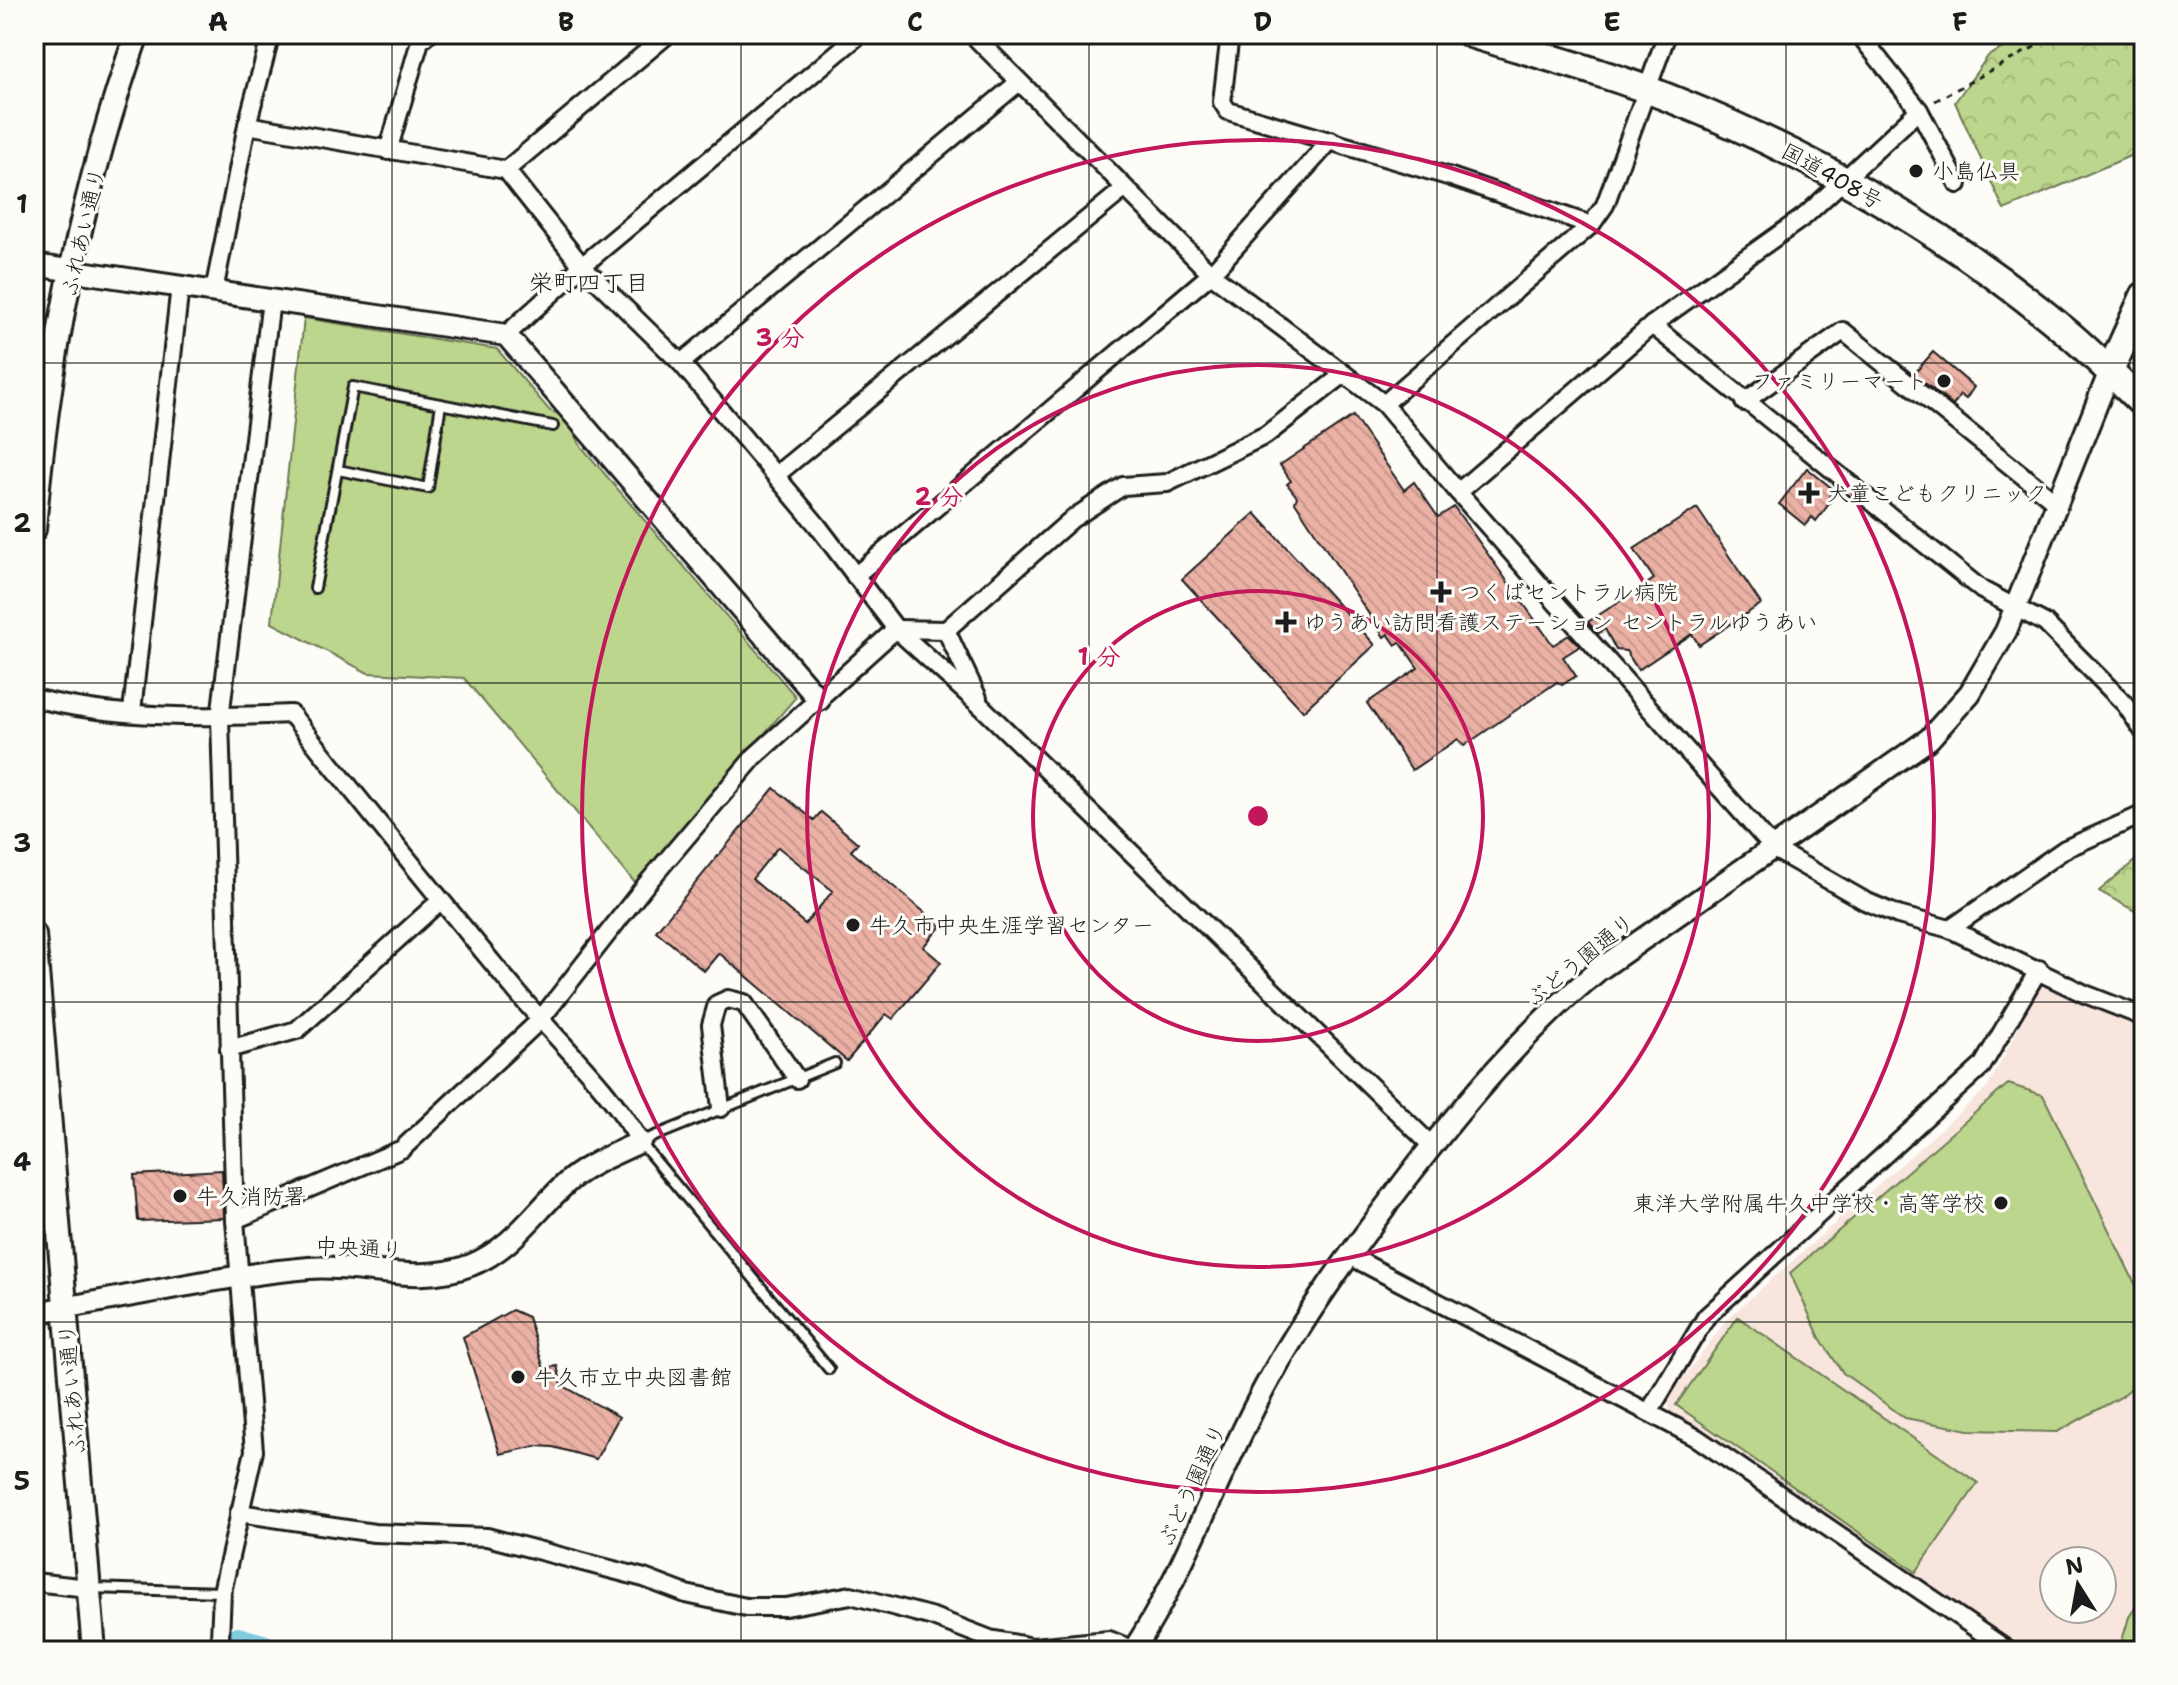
<svg xmlns="http://www.w3.org/2000/svg" width="2178" height="1685" font-family="'Shantell Sans','Klee One',sans-serif">
  <defs>
    <pattern id="forest-crowns" width="20" height="18" patternUnits="userSpaceOnUse" patternTransform="scale(2)"><rect width="20" height="18" fill="#bdd68d"/><path d="M2 6a3 3 0 1 1 6 0M12 15a3 3 0 1 1 6 0" fill="none" stroke="#a2b779"/></pattern>
    <pattern id="building-back-hatch" width="6" height="6" patternUnits="userSpaceOnUse" patternTransform="scale(2)"><rect width="6" height="6" fill="#ebb1a5"/><path d="M-1 5l2 2M0 0l6 6M5-1l2 2" fill="none" stroke="#c9988d"/></pattern>
  </defs>
  <rect width="100%" height="100%" fill="#fdfcf7"/>
  <filter id="ink" filterUnits="userSpaceOnUse"><feTurbulence type="fractalNoise" baseFrequency=".0125" numOctaves="2"/><feDisplacementMap in="SourceGraphic" scale="16" xChannelSelector="R" yChannelSelector="G"/><feConvolveMatrix kernelMatrix="1 2 1 2 8 2 1 2 1" color-interpolation-filters="sRGB"/></filter>
  <g filter="url(#ink)">
    <path fill="#f8e6de" fill-rule="evenodd" d="M2044,979L2144,1021V1651H2028L1869,1545L1765,1470L1670,1414L1668,1399L1727,1319L1987,1088ZM2054,1561H2102V1609H2054Z"/>
    <g fill="url(#forest-crowns)" stroke="#6c7954" stroke-width="2">
      <polygon points="2029,34 2144,34 2144,150 2004,210 1955,102 1988,56"/>
      <polygon points="2144,853 2144,916 2099,891"/>
    </g>
    <g fill="#bdd68d" stroke="#6c7954" stroke-width="2">
      <polygon points="304,318 497,349 550,411 565,416 580,445 796,697 635,883 464,678 368,673 272,623"/>
      <polygon points="2008,1084 2043,1095 2144,1302 2144,1377 2121,1397 2057,1432 1969,1430 1905,1418 1843,1373 1820,1338 1790,1273"/>
      <polygon points="1738,1317 1978,1483 1916,1572 1676,1405"/>
      <polygon points="2144,1595 2144,1651 2119,1651 2129,1617"/>
    </g>
    <g fill="none" stroke-linecap="round" stroke-linejoin="round">
      <polyline stroke="#7ecade" stroke-width="34" points="237,1644 262,1651"/>
    </g>
    <g fill="url(#building-back-hatch)" stroke="#1c1c1c" stroke-width="2" fill-rule="evenodd">
      <polygon points="1933,352 1974,387 1966,399 1960,395 1953,406 1914,374"/>
      <polygon points="1353,416 1404,490 1414,482 1438,517 1454,507 1553,645 1569,635 1580,646 1563,657 1576,676 1562,685 1557,682 1464,746 1458,739 1412,770 1367,703 1418,668 1400,642 1396,645 1388,634 1384,637 1295,502 1297,497 1287,484 1291,481 1280,465"/>
      <polygon points="1807,468 1834,490 1829,497 1832,500 1816,521 1812,517 1805,525 1779,504"/>
      <polygon points="1697,508 1761,604 1699,645 1692,634 1638,670 1626,651 1616,650 1605,629 1598,634 1588,622 1654,579 1634,549"/>
      <polygon points="1255,513 1375,645 1303,711 1182,579"/>
      <path d="M774,788L814,820L821,812L858,843L851,851L941,926L923,947L941,962L893,1019L886,1014L847,1061L719,953L704,971L656,931ZM778,847L833,891L805,924L752,879Z"/>
      <polygon points="222,1170 224,1218 138,1221 134,1175"/>
      <polygon points="512,1310 528,1317 544,1369 557,1366 562,1385 619,1417 596,1459 553,1447 536,1446 500,1454 463,1337"/>
    </g>
    <g fill="none" stroke-linecap="round" stroke-linejoin="round">
      <g stroke="#1c1c1c" stroke-width="14">
        <g id="service">
          <polyline points="338,470 428,488 441,404"/>
          <polyline points="315,588 353,387 553,426"/>
          <polyline points="829,1369 640,1142 835,1063"/>
          <polyline points="91,1588 221,1592"/>
        </g>
      </g>
      <g stroke="#1c1c1c" stroke-width="22">
        <g id="minor">
          <polyline points="972,34 1211,274 1384,404 1458,492 1774,849 1865,901 1898,915 1950,929 2085,994 2144,1017"/>
          <polyline points="1230,34 1222,102 1228,111 1451,177 1591,225"/>
          <polyline points="1919,110 1958,184"/>
          <polyline points="247,125 506,170 582,266 681,363 817,525 896,629 982,707 1432,1146"/>
          <polyline points="388,151 420,41 428,34"/>
          <polyline points="506,170 668,34"/>
          <polyline points="214,291 247,125 271,34"/>
          <polyline points="1652,325 1982,590 2045,623 2125,704 2144,732"/>
          <polyline points="506,335 582,266 860,34"/>
          <polyline points="681,363 1019,82"/>
          <polyline points="1744,402 1843,331 2058,504"/>
          <polyline points="1384,404 1591,225 1605,205 1667,34"/>
          <polyline points="776,475 1124,189"/>
          <polyline points="1458,492 1652,325 1805,216 1919,110 1859,34"/>
          <polyline points="855,576 1211,274 1331,140"/>
          <polyline points="946,630 1072,519 1123,486 1167,483 1266,435 1344,374"/>
          <path d="M34,698C114,719 209,718 291,714C367,809 443,904 521,997C561,1045 609,1087 640,1142"/>
          <polyline points="132,711 180,286"/>
          <polyline points="1950,929 2065,849 2144,814"/>
          <polyline points="229,1049 297,1030 440,901"/>
          <polyline points="721,1108 711,1025 717,1004 728,999 744,1003 797,1079"/>
          <polyline points="235,1220 402,1149 540,1020 644,887 755,756 896,629 946,630 978,698"/>
          <polyline points="1348,1255 1697,1438 2009,1651"/>
          <polyline points="1649,1412 1706,1317 1982,1066 2039,969"/>
          <polyline points="239,1513 374,1533 487,1537 644,1578 686,1594 746,1607 786,1607 851,1595 933,1617 990,1639 1033,1647 1109,1640 1136,1651"/>
          <polyline points="34,1582 88,1588"/>
          <polyline points="220,1638 222,1592 254,1451 235,1220 220,718 271,300"/>
        </g>
      </g>
      <g stroke="#1c1c1c" stroke-width="26">
        <g id="tertiary">
          <polyline points="34,265 506,335 819,700"/>
          <path d="M34,1313C126,1298 216,1276 309,1268C363,1264 418,1286 471,1265C514,1248 537,1208 571,1179C591,1163 617,1153 640,1142"/>
          <path d="M1133,1651C1187,1568 1218,1473 1265,1387C1305,1313 1354,1248 1404,1182C1463,1105 1525,1030 1600,969L1929,739L1970,693L2006,631L2110,371"/>
        </g>
      </g>
      <g stroke="#1c1c1c" stroke-width="28">
        <g id="secondary">
          <path d="M34,529C48,362 81,192 137,34"/>
          <polyline points="34,935 94,1651"/>
        </g>
      </g>
      <g stroke="#1c1c1c" stroke-width="32">
        <g id="trunk">
          <path d="M1471,34C1539,55 1608,73 1674,100C1816,157 1951,235 2069,334C2095,356 2119,381 2144,405"/>
          <polyline points="2110,371 2144,296"/>
        </g>
      </g>
      <polyline stroke="#1c1c1c" stroke-width="3" stroke-dasharray="6 6" stroke-linecap="butt" points="1935,101 2058,34"/>
      <use href="#service" stroke="#fdfcf7" stroke-width="8"/>
      <use href="#minor" stroke="#fdfcf7" stroke-width="16"/>
      <use href="#tertiary" stroke="#fdfcf7" stroke-width="20"/>
      <use href="#secondary" stroke="#fdfcf7" stroke-width="22"/>
      <use href="#trunk" stroke="#fdfcf7" stroke-width="26"/>
    </g>
  </g>
  <path fill="none" stroke="#1c1c1c" stroke-width="2" stroke-opacity="0.55" d="M392,34V1651M741,34V1651M1089,34V1651M1437,34V1651M1786,34V1651M34,363H2144M34,683H2144M34,1002H2144M34,1322H2144"/>
  <g fill="none" stroke="#c2185b" stroke-width="4">
    <circle cx="1258" cy="816" r="225"/>
    <circle cx="1258" cy="816" r="451"/>
    <circle cx="1258" cy="816" r="676"/>
  </g>
  <g fill="#1c1c1c" stroke="#fdfcf7" stroke-width="3">
    <circle cx="1916" cy="171" r="8"/>
    <circle cx="1944" cy="381" r="8"/>
    <path d="M1805 481h8v8h8v8h-8v8h-8v-8h-8v-8h8z"/>
    <path d="M1437 580h8v8h8v8h-8v8h-8v-8h-8v-8h8z"/>
    <path d="M1282 610h8v8h8v8h-8v8h-8v-8h-8v-8h8z"/>
    <circle cx="853" cy="925" r="8"/>
    <circle cx="180" cy="1196" r="8"/>
    <circle cx="2001" cy="1203" r="8"/>
    <circle cx="518" cy="1377" r="8"/>
  </g>
  <g text-anchor="middle" dominant-baseline="central" stroke-width="6" stroke-linejoin="round" paint-order="stroke">
    <g font-size="22" fill="#1c1c1c" stroke="#fdfcf7" text-anchor="start">
      <text x="1932" y="171">小島仏具</text>
      <text x="1928" y="381" text-anchor="end">ファミリーマート</text>
      <text x="1827" y="493">犬童こどもクリニック</text>
      <text x="1459" y="592">つくばセントラル病院</text>
      <text x="1304" y="622">ゆうあい訪問看護ステーション セントラルゆうあい</text>
      <text x="869" y="925">牛久市中央生涯学習センター</text>
      <text x="196" y="1196">牛久消防署</text>
      <text x="1985" y="1203" text-anchor="end">東洋大学附属牛久中学校・高等学校</text>
      <text x="534" y="1377">牛久市立中央図書館</text>
    </g>
    <g font-size="22" fill="#1c1c1c" stroke="#fdfcf7">
      <text transform="translate(1832 176) rotate(29)">国道408号</text>
      <text transform="translate(83 232) rotate(-77)">ふれあい通り</text>
      <text transform="translate(1580 960) rotate(-39)">ぶどう園通り</text>
      <text transform="translate(359 1248) rotate(3)">中央通り</text>
      <text transform="translate(72 1389) rotate(-95)">ふれあい通り</text>
      <text transform="translate(1192 1485) rotate(-65)">ぶどう園通り</text>
    </g>
    <g font-size="24" fill="#1c1c1c" stroke="#fdfcf7">
      <text x="589" y="283">栄町四丁目</text>
    </g>
  </g>
  <circle cx="1258" cy="816" r="12" fill="#c2185b" stroke="#fdfcf7" stroke-width="4"/>
  <g font-size="24" text-anchor="middle" font-weight="bold" fill="#c2185b" stroke="#fdfcf7" stroke-width="6" stroke-linejoin="round" paint-order="stroke">
    <text x="780" y="346">3 分</text>
    <text x="939" y="505">2 分</text>
    <text x="1099" y="665">1 分</text>
  </g>
  <rect width="2178" height="1685" fill="none" stroke="#fdfcf7" stroke-width="88"/>
  <g transform="translate(2078 1585) rotate(349)"><circle r="38" fill="#fdfcf7" stroke="#a3a29f" stroke-width="2"/>
  <path d="M0-6L14 30L0 20L-14 30Z" fill="#1c1c1c"/>
  <text y="-12" font-size="22" font-weight="bold" text-anchor="middle" fill="#1c1c1c">N</text>
  </g>
  <rect x="44" y="44" width="2090" height="1597" fill="none" stroke="#1c1c1c" stroke-width="3"/>
  <g font-size="26" text-anchor="middle" font-weight="bold" fill="#1c1c1c">
    <text x="218" y="31">A</text>
    <text x="566" y="31">B</text>
    <text x="915" y="31">C</text>
    <text x="1263" y="31">D</text>
    <text x="1612" y="31">E</text>
    <text x="1960" y="31">F</text>
    <text x="22" y="213">1</text>
    <text x="22" y="532">2</text>
    <text x="22" y="852">3</text>
    <text x="22" y="1171">4</text>
    <text x="22" y="1490">5</text>
  </g>
</svg>
